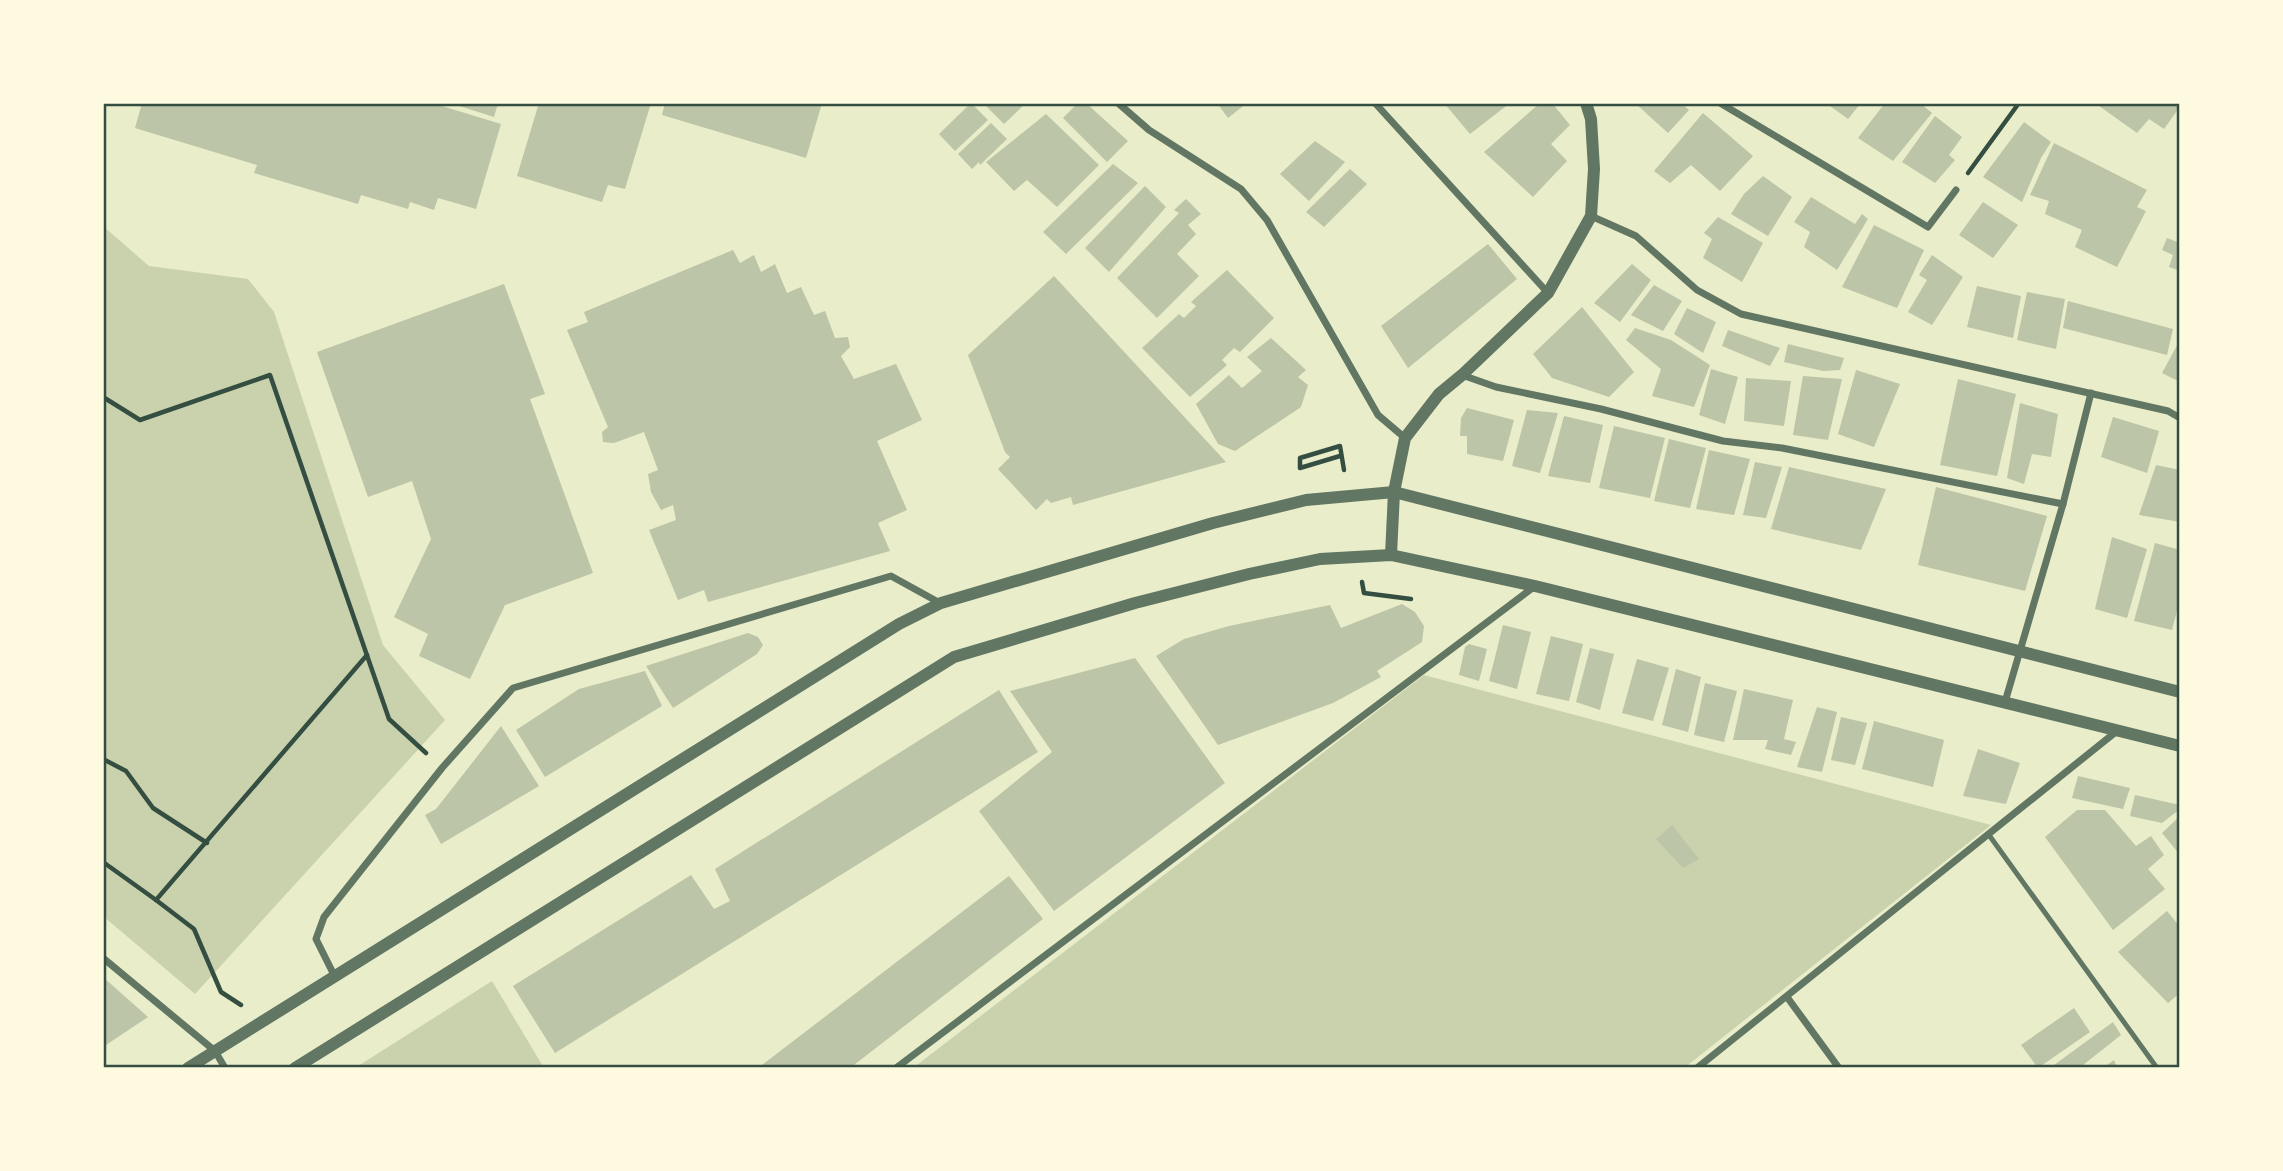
<svg xmlns="http://www.w3.org/2000/svg" width="2283" height="1171" font-family="Raleway,sans-serif">
  <rect width="100%" height="100%" fill="#e9edc9"/>
  <g fill="#cad2ad">
    <polygon points="103,226 149,266 248,279 274,312 383,645 445,720 195,994 103,916"/>
    <polygon points="1424,675 1991,825 1684,1068 913,1068"/>
    <polygon points="492,981 544,1068 355,1068"/>
  </g>
  <g fill="#bcc5a7">
    <polygon points="142,103 432,103 501,124 476,209 438,198 434,210 410,202 408,209 361,195 358,204 254,173 257,165 135,128"/>
    <polygon points="450,103 498,103 494,117"/>
    <polygon points="539,103 651,103 625,189 608,185 602,202 517,176"/>
    <polygon points="665,103 822,103 806,158 662,115"/>
    <polygon points="971,103 988,120 955,151 939,134"/>
    <polygon points="987,103 1026,103 1004,124 985,105"/>
    <polygon points="1078,103 1086,103 1128,141 1107,162 1063,118"/>
    <polygon points="1217,103 1247,103 1228,118"/>
    <polygon points="1444,103 1510,103 1470,134"/>
    <polygon points="1540,103 1552,103 1570,125 1551,144 1567,161 1533,197 1484,152"/>
    <polygon points="1635,103 1681,103 1689,110 1668,133"/>
    <polygon points="1826,103 1861,103 1848,119"/>
    <polygon points="1885,103 1920,103 1932,113 1893,161 1858,138"/>
    <polygon points="2095,103 2172,103 2179,108 2164,129 2149,119 2137,133"/>
    <polygon points="1703,113 1753,156 1720,191 1691,165 1670,183 1654,171"/>
    <polygon points="1046,114 1099,165 1057,207 1027,180 1014,191 986,162"/>
    <polygon points="1935,116 1962,137 1949,155 1955,160 1935,183 1902,162"/>
    <polygon points="2024,122 2051,142 2041,158 2022,202 1983,177"/>
    <polygon points="991,123 1007,139 980,165 979,162 972,169 958,154"/>
    <polygon points="1315,141 1345,162 1309,201 1280,174"/>
    <polygon points="2054,143 2147,190 2137,207 2146,211 2117,267 2075,247 2082,230 2045,214 2049,201 2030,195"/>
    <polygon points="1113,164 1138,183 1066,254 1043,232"/>
    <polygon points="1350,169 1367,184 1324,227 1306,212"/>
    <polygon points="1763,176 1792,197 1768,236 1731,214 1744,194"/>
    <polygon points="1145,186 1166,207 1109,272 1085,248"/>
    <polygon points="1811,197 1855,224 1862,214 1868,219 1837,270 1804,247 1810,232 1794,222"/>
    <polygon points="1186,199 1201,214 1188,225 1196,234 1177,254 1199,276 1157,318 1117,278 1179,213 1174,210"/>
    <polygon points="1983,202 2018,225 1993,258 1959,235"/>
    <polygon points="1718,217 1763,243 1742,282 1703,258 1712,239 1704,233"/>
    <polygon points="1874,225 1924,250 1897,308 1842,287"/>
    <polygon points="2167,238 2180,243 2180,271 2169,267 2173,255 2162,250"/>
    <polygon points="1488,244 1517,279 1408,368 1381,326"/>
    <polygon points="733,250 740,263 754,255 761,272 775,264 787,293 801,287 814,315 825,311 835,338 848,337 850,347 841,356 854,379 896,364 922,420 877,441 907,510 878,523 890,551 708,602 704,590 678,600 649,530 676,520 673,505 661,510 651,492 648,474 658,470 644,432 614,443 603,442 602,432 608,427 567,330 588,322 584,312"/>
    <polygon points="1932,255 1963,277 1932,325 1908,312 1927,280 1919,275"/>
    <polygon points="1632,264 1651,280 1620,322 1594,303"/>
    <polygon points="1227,270 1274,318 1240,352 1234,348 1222,360 1227,365 1190,397 1142,348 1179,314 1184,318 1196,306 1191,302"/>
    <polygon points="1054,276 1226,462 1073,505 1071,497 1051,503 1047,499 1036,510 998,469 1010,457 1005,452 968,355"/>
    <polygon points="504,284 545,394 530,399 593,573 505,605 470,679 419,656 428,634 394,617 431,539 412,481 368,497 317,352"/>
    <polygon points="1654,285 1682,301 1663,331 1631,315"/>
    <polygon points="1977,286 2021,296 2013,338 1967,327"/>
    <polygon points="2027,292 2065,299 2056,349 2017,340"/>
    <polygon points="2068,301 2173,329 2167,355 2063,328"/>
    <polygon points="1582,307 1634,372 1609,397 1552,378 1533,354"/>
    <polygon points="1687,308 1716,322 1703,353 1674,334"/>
    <polygon points="1635,328 1671,340 1710,365 1694,407 1652,396 1661,369 1626,340"/>
    <polygon points="1728,330 1780,348 1770,366 1722,346"/>
    <polygon points="1271,338 1306,370 1298,377 1308,385 1301,407 1235,451 1218,444 1196,404 1229,375 1242,388 1262,371 1247,357"/>
    <polygon points="2180,340 2180,382 2162,373"/>
    <polygon points="1788,344 1844,358 1840,370 1823,371 1784,362"/>
    <polygon points="1711,369 1738,377 1725,424 1699,415"/>
    <polygon points="1856,370 1900,384 1874,447 1838,434"/>
    <polygon points="1803,376 1842,379 1828,440 1793,435"/>
    <polygon points="1746,378 1791,381 1784,426 1744,421"/>
    <polygon points="1958,379 2016,394 1997,476 1940,465"/>
    <polygon points="2020,403 2058,414 2051,457 2032,454 2024,484 2007,478"/>
    <polygon points="1467,408 1514,420 1503,461 1467,454 1467,436 1460,436 1461,418"/>
    <polygon points="1527,410 1558,413 1540,473 1512,466"/>
    <polygon points="1564,416 1603,425 1590,483 1548,476"/>
    <polygon points="2113,417 2159,431 2147,473 2101,457"/>
    <polygon points="1614,426 1665,438 1650,498 1599,488"/>
    <polygon points="1669,439 1706,448 1690,508 1654,501"/>
    <polygon points="1709,450 1750,459 1734,515 1696,509"/>
    <polygon points="1755,462 1782,467 1766,518 1743,515"/>
    <polygon points="2156,465 2180,470 2180,522 2139,515"/>
    <polygon points="1789,467 1886,489 1861,550 1771,529"/>
    <polygon points="1936,487 2047,516 2025,591 1918,565"/>
    <polygon points="2112,537 2147,549 2127,618 2095,609"/>
    <polygon points="2155,543 2180,550 2180,599 2172,630 2134,621"/>
    <polygon points="1402,604 1415,612 1424,626 1422,642 1377,671 1381,677 1333,703 1218,745 1156,656 1184,639 1229,626 1330,605 1341,628"/>
    <polygon points="1503,625 1531,632 1517,689 1489,681"/>
    <polygon points="748,633 758,637 763,645 757,654 673,708 646,666"/>
    <polygon points="1551,636 1583,644 1569,701 1536,694"/>
    <polygon points="1469,644 1487,649 1479,681 1459,675 1465,647"/>
    <polygon points="1590,648 1614,654 1600,710 1576,702"/>
    <polygon points="1135,658 1225,783 1054,911 979,811 1052,752 1010,691"/>
    <polygon points="1637,659 1669,668 1653,721 1622,713"/>
    <polygon points="1676,669 1701,677 1688,732 1662,725"/>
    <polygon points="645,671 662,706 545,777 516,730 579,689"/>
    <polygon points="1705,683 1737,691 1724,742 1694,735"/>
    <polygon points="1744,689 1793,700 1784,739 1796,742 1791,755 1765,749 1768,740 1733,740"/>
    <polygon points="999,690 1038,752 555,1053 513,986 691,875 714,909 730,901 715,869"/>
    <polygon points="1817,707 1837,712 1822,772 1797,767"/>
    <polygon points="1841,717 1867,723 1855,765 1831,760"/>
    <polygon points="1874,721 1944,740 1933,787 1862,769"/>
    <polygon points="501,726 539,786 441,844 425,815 436,809"/>
    <polygon points="1978,749 2020,763 2006,804 1963,796"/>
    <polygon points="2078,776 2130,788 2123,809 2072,798"/>
    <polygon points="2135,795 2180,805 2180,809 2162,823 2130,816"/>
    <polygon points="2077,810 2105,810 2136,846 2151,836 2164,855 2148,869 2165,889 2113,930 2045,837"/>
    <polygon points="2180,816 2180,855 2162,833"/>
    <polygon points="1672,825 1699,859 1683,868 1656,839"/>
    <polygon points="1009,876 1043,919 850,1068 758,1068"/>
    <polygon points="2167,911 2180,927 2180,993 2168,1003 2118,952"/>
    <polygon points="103,977 148,1017 103,1047"/>
    <polygon points="2074,1008 2090,1032 2038,1068 2021,1045"/>
    <polygon points="2113,1022 2121,1035 2083,1065 2087,1068 2050,1068"/>
    <polygon points="2114,1060 2117,1068 2103,1068"/>
  </g>
  <g fill="none" stroke-linecap="round" stroke-linejoin="round">
    <g stroke="#344e41" stroke-width="4.5">
      <polyline points="1968,173 2019,103"/>
      <polyline points="103,397 140,420 270,375 389,719 426,753"/>
      <polyline points="1340,456 1300,468 1300,458 1340,446 1344,470"/>
      <polyline points="1362,582 1364,593 1411,599"/>
      <polyline points="103,759 126,771 153,808 207,843"/>
      <polyline points="103,862 156,900"/>
      <polyline points="241,1005 221,992 194,929 156,900 367,655"/>
    </g>
    <polyline stroke="#617663" stroke-width="5" points="1989,835 2157,1068"/>
    <g stroke="#617663" stroke-width="7">
      <polyline points="1118,103 1149,130 1241,189 1267,220 1378,415 1405,438"/>
      <polyline points="1375,103 1548,293"/>
      <polyline points="1720,103 1928,227 1956,190"/>
      <polyline points="1591,216 1636,236 1697,290 1741,314 2168,411 2180,418"/>
      <polyline points="1462,375 1496,387 1601,409 1723,441 1782,448 2063,504"/>
      <polyline points="2005,702 2063,504 2091,393"/>
      <polyline points="103,958 215,1051 225,1068"/>
      <polyline points="334,975 316,939 324,917 442,768 513,688 891,576 940,603"/>
      <polyline points="1787,997 1839,1068"/>
      <polyline points="896,1068 1535,586"/>
      <polyline points="1697,1068 2117,731"/>
    </g>
    <g stroke="#617663" stroke-width="12">
      <polyline points="1391,555 1394,492 1405,438 1439,394 1462,375 1548,293 1591,216 1594,169 1591,119 1586,103"/>
      <polyline points="188,1068 899,624 941,603 1213,523 1306,500 1394,492 2180,692"/>
      <polyline points="295,1068 954,657 1135,603 1249,574 1320,559 1391,555 1535,586 2180,746"/>
    </g>
  </g>
  <rect width="2283" height="1171" fill="none" stroke="#fefae0" stroke-width="210"/>
  <rect x="105" y="105" width="2073" height="961" fill="none" stroke="#344e41" stroke-width="2.5"/>
</svg>
